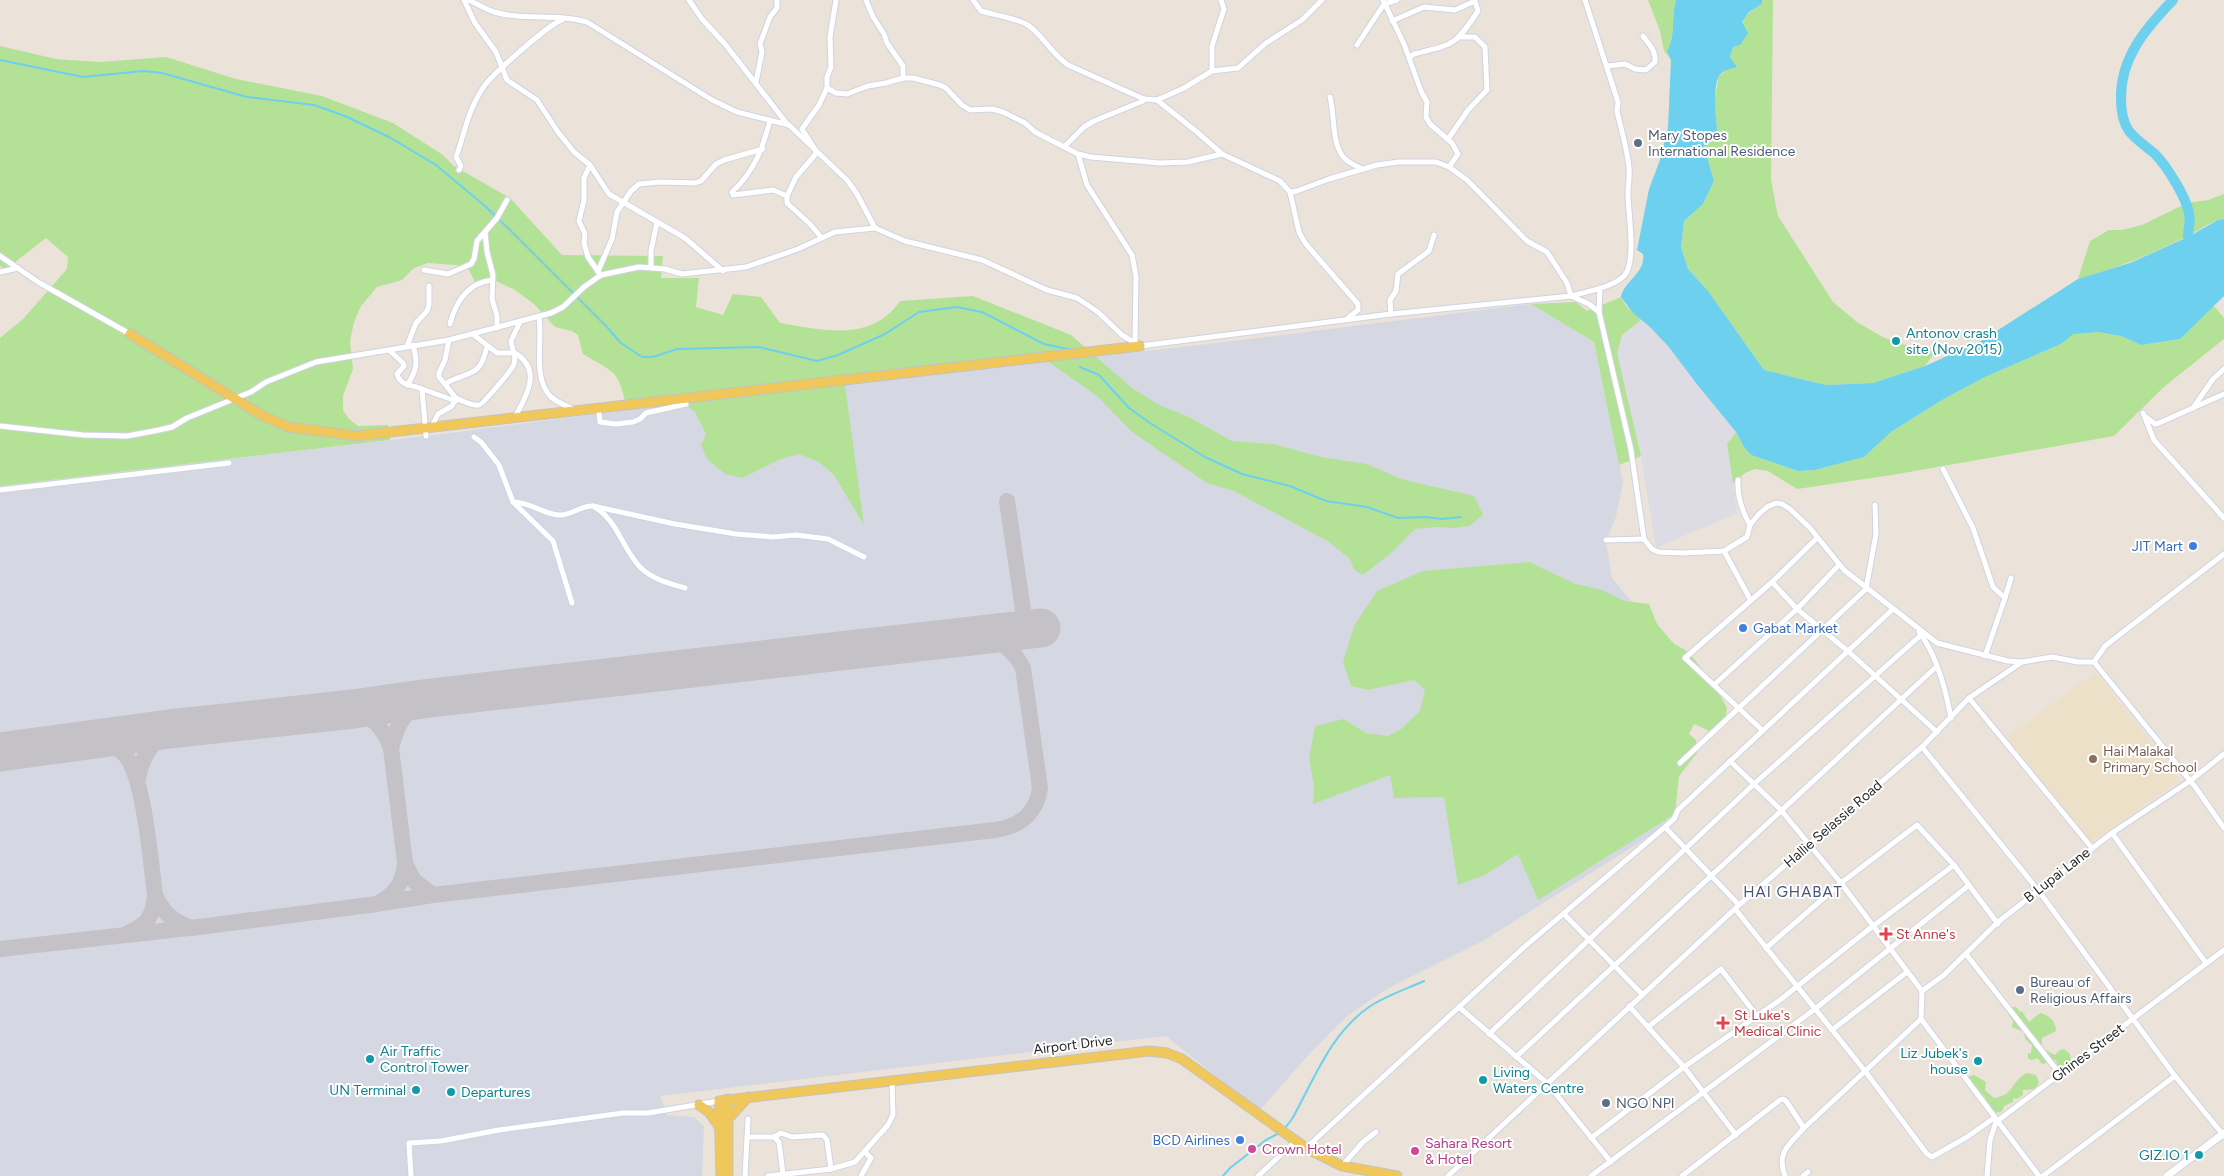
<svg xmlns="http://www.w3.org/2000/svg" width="2224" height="1176" font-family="Figtree,sans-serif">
  <rect width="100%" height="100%" fill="#ebe3da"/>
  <polygon fill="#dddbe3" points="1641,320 1657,333 1668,346 1696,383 1736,432 1727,444 1737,513 1656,548 1641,456 1617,353 1622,335"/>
  <polygon fill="#ede0c9" points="2096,672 2179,780 2090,844 2007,737"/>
  <polygon fill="#d5d8e3" points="1531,304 1594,342 1623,482 1616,517 1606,541 1612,578 1646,619 1667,825 1483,941 1387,989 1346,1017 1312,1051 1259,1111 1166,1036 660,1096 667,1115 694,1117 704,1126 702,1176 0,1176 0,486 426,436 683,403 1217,343"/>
  <g fill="#b3e296">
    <path d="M1648,0H1676C1671,17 1676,36 1667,51L1671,60L1664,51L1660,31Z"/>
    <path d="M1762,0H1773L1771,180L1778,216L1833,302L1857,322L1881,336L1900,344L1927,348L1932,351L1933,355L1925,366L1873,383L1825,385L1764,370L1708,291L1688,269L1681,247L1684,221L1703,204L1714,181L1704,147L1718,135L1714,102L1719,76L1726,70L1733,47L1740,45C1741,22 1741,16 1762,4Z"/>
    <path d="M0,46L56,59L100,62L166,57L236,79L322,96L393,123L443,155L454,166L510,198L562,255L663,256L661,278H699L696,307L723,315L733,294L761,297L780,323C823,330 871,343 900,301L973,296L1071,335L1132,388L1159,405L1189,417L1232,441L1273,444L1321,457L1367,464L1401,479L1474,496L1483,515L1469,526L1453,528L1436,527L1415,529L1390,554L1363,575L1354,570L1350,559L1329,542L1234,491L1207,483L1132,432L1097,396L1047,361L845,385L864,525L834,475L819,462L799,454L781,459L742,478L725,474L707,459L701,445L706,434L695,412L683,403L627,409C618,369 616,374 583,354L578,335L572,331L555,327L534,304L515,290L496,281L489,284H476L467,266L428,263L414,268L402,280L377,287L361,306L354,322L350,341L353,369L343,396V410L349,419L358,426L388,425L390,440L0,486V338L23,319L67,269L68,257L46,238L5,270L0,266Z"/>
    <path d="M2224,194V219C2210,221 2199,231 2186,237C2151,254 2116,269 2078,279L2090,241L2109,230H2122L2142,225L2187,203L2208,200Z"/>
    <polygon points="1621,297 1626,306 1641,320 1622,335 1617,353 1641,456 1619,465 1594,342 1531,304 1576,302 1587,311"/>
    <polygon points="2213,305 2224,318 2224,339 2165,386 2114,436 1892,475 1797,489 1768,471 1755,469 1745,473 1733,484 1727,444 1736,432 1744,447 1751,455 1798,471 1815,470 1864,457 1891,432 1942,400 1985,377 2061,344 2073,333 2098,332 2121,336 2141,345 2180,339"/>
    <polygon points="1529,562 1576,584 1602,590 1624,601 1649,604 1657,624 1674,644 1689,652 1718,691 1727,708 1725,722 1714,733 1694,724 1689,734 1696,740 1697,753 1679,776 1675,814 1538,900 1518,854 1485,875 1458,885 1444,797 1394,798 1390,775 1313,804 1314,786 1309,758 1315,726 1344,719 1366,733 1388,736 1401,729 1420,711 1425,690 1414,680 1368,690 1351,686 1343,662 1354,626 1377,591 1423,571"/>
    <path d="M2010,1007H2016L2020,1012L2022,1011L2029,1022L2040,1013C2049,1015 2056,1021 2056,1031L2042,1038V1048L2055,1055L2060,1050L2064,1049L2070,1054L2071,1061C2066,1065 2064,1067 2057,1065L2056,1060L2042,1064L2038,1058L2031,1060L2028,1058V1053H2031L2032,1045L2025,1039L2024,1032L2012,1027L2013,1021L2008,1014L2010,1013Z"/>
    <path d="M2028,1073L2036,1075L2039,1082C2036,1090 2031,1090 2023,1090V1095L2017,1099L2013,1098V1102L2004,1106L2003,1110L2001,1112L1992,1113L1984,1096L1975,1089L1974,1085H1970L1968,1077L1974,1075L1986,1082L1985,1090L1994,1098C1998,1097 2003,1096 2006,1094C2012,1090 2017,1076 2028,1073Z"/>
  </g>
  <path fill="#6cd0ee" d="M1676,0H1762V4L1749,12L1742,22L1748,33L1740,45L1733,47L1730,57L1737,67C1730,69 1723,70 1719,76C1712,90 1716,120 1718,135L1704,147L1714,181L1703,204L1684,221L1681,247L1688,269L1708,291L1764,370L1826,385L1873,383L1925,366L1981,341L2078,279L2130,263L2188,237L2218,220L2224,219V296L2180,339L2141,345L2121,336L2098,332L2073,334L2061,344L1985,377L1942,400L1891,432L1864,457L1815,470L1798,471L1751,455L1744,447L1736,432L1696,383L1668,346L1651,328L1633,313L1621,297C1624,281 1646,273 1643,254L1637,250L1649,189L1660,160L1668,128L1671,60L1667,51C1676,36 1671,17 1676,0Z"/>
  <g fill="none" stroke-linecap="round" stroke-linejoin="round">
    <g stroke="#6cd0ee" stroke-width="2">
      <polyline points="0,60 83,77 143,71 162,73 247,97 314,105 345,116 389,137 436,165 485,206 514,234 605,325 621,343 642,357 653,357 677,349 759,347 817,361 838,355 885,334 919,312 957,307 982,312 1044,344 1072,350"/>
      <polyline points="1080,367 1099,375 1129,408 1150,423 1205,457 1242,474 1290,486 1326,501 1367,507 1398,518 1425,517 1442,519 1461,517"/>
      <path d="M1285,1128L1292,1119C1314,1080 1330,1034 1369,1007C1385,996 1406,989 1424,981"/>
      <polyline points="1223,1176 1230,1168 1266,1140 1281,1132"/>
    </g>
    <path stroke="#6cd0ee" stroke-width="10" d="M2173,0C2146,28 2120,58 2121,99C2121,110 2122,121 2129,131C2136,140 2147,147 2155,154C2166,165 2187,198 2189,214C2191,221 2188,229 2188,237"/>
    <g stroke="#c4c2c6" stroke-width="16">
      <polyline points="1007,501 1026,630"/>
      <path d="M353,709C373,716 384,729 391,748L405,863L414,881L433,895L995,830C1021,826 1036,814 1040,788L1023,668C1015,652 1003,643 987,635"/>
      <path d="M94,740C105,742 117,746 125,755C144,776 151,864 155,895C164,914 173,921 191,928L377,904C395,894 403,884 405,863"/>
      <path d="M391,748C397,725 403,714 422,699"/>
      <path d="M138,778C142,756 152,743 169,729"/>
      <polyline points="382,903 433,895"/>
      <path d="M128,933C148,925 153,916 155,895"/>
      <polyline points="0,949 189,928"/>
    </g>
    <polyline stroke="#c4c2c6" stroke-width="39" points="0,752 169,729 353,709 422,699 1041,628"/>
    <g stroke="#cfd3e2" stroke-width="7">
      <g id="minor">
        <polyline points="464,0 475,23 496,52 507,80 537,100 558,132 574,152 590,165 609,194 685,238 723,271"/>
        <path d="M469,0C477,4 485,9 494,12C524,21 557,13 587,22L712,100L737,112L789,125L847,180L857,194L875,228L905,241L982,260L1047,290L1077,298L1098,312L1122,335L1140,346L1391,314L1571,296L1589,304L1599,312"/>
        <polyline points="689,0 702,19 725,44 788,125"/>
        <polyline points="866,0 873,17 884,34 887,43 903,66 903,78"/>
        <path d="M973,0L981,11C991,14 1018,19 1026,24C1042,33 1050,53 1068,65L1144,99"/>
        <polyline points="1383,0 1404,44 1421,91 1427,102 1426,117 1430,124 1452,143 1458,154 1449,167"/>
        <path d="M1392,21L1424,7L1455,10L1475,1L1478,11C1454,47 1454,44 1414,54L1410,57"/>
        <polyline points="1357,45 1384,4 1397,0"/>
        <path d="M1608,66L1625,64L1635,69L1646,70L1655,62C1656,50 1649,45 1643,36"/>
        <polyline points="1212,71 1212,46 1224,9 1221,0"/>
        <polyline points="756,82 762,52 760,44 770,17 777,8 777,0"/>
        <path d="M827,88L836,93L847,94L868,86L886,83L903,78H913L940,85L946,88L962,105L970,110L992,109L1003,112L1025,123L1035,132L1078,154L1091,157L1160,163L1188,162L1222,154L1280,181L1290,192L1297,191L1329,179L1377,165L1399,162H1436L1449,167L1467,180L1527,241L1547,252L1567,283L1571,296C1586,292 1613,287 1624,276C1637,263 1628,212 1628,194C1628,185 1630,176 1629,167C1627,148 1621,129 1617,111L1618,102L1585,0"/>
        <path d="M1330,97C1335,115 1331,145 1345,159C1349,163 1357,166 1362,169"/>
        <polyline points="1157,100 1197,132 1222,154"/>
        <polyline points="1448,139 1468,110 1487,90 1485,47 1475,37 1461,37"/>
        <polyline points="1064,147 1084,127 1094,121 1143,101 1144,99 1157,100 1184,88 1212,71 1238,68 1266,43 1302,20 1322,0"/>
        <polyline points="1078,154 1087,185 1132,255 1136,276 1135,342"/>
        <polyline points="590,165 584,178 584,200 579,221 585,234 584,243 588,257 599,273"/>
        <path d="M459,170L461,166L456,157C463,139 466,119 475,102C478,96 481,90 485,85C494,73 549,24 562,20"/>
        <path d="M732,192C754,172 763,148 770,120"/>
        <polyline points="1290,192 1299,232 1305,243 1358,304 1358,310 1348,318"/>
        <polyline points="733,195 773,190 787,196 796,177 815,155 816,151 802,129 819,105 827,88 827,77 831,67 830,37 836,0"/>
        <polyline points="787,196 787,203 810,224 821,237"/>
        <polyline points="485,232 487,252 493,275 492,299 497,316 497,328"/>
        <polyline points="0,256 38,282 130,334"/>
        <polyline points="651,267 651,251 657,222"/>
        <polyline points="424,270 448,274 471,264 474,259 477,241 497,218 507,200"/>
        <polyline points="598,271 612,239 617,212 631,191 639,184 660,182 695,183 701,181 716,164 724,160 763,149"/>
        <polyline points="0,272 18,268"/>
        <polyline points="1600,288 1599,312 1631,450 1644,539 1652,549 1658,552 1684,553 1724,551 1747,537 1750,525 1758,515 1767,507 1776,503 1782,504 1790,509 1810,528 1844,570 1937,643 2008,661 2022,662"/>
        <polyline points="1391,314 1390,300 1396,291 1398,274 1429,251 1434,235"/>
        <path d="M539,317C543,341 532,378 551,397C558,403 567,406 575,410"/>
        <path d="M450,324C456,301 468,283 492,280"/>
        <path d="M474,335L497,353H515C543,370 526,397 515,417"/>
        <polyline points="407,346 416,323 427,311 429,305 429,286"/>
        <path d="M389,350L403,363L404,366L397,374C401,387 412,384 422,389L426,436"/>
        <path d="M445,384C468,370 480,380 487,346"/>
        <path d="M407,385C417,371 418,362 413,345"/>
        <polyline points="422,389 456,401"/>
        <path d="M456,398C462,401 473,406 479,405C482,405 513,369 514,364C517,356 512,350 511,341L520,322"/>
        <polyline points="2193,408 2213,379 2224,369"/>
        <polyline points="599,413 600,422 616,424 633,422 640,419 646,413 686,404"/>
        <polyline points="2143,413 2154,440 2224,518"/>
        <polyline points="2146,417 2155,424 2159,423 2224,394"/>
        <polyline points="0,426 83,435 127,436 154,431 172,427 187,418 251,392 266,382 316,362 449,340 551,313 563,307 584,287 601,275 639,267 665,269 682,274 746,267 798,249 835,232 875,228"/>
        <polyline points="432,426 438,414 452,406 456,398 439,377 439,373 445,360 449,340"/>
        <polyline points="474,437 481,442 499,465 513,502 553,541 572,603"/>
        <polyline points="1943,469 1973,528 1993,587 2005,598 2011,578"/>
        <path d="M1738,480C1737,496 1742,511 1750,525"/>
        <polyline points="0,490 229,463"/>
        <path d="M513,502C530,502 543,514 559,515C571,516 581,505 593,506C617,519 622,548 640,567C652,579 668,583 685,588"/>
        <polyline points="593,506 675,524 736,534 773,537 796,535 828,539 864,557"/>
        <polyline points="1606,540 1644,539"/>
        <polyline points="1724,551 1750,599"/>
        <polyline points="1772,582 1797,609 1849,652 1937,732"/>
        <path d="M1919,632C1936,654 1946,691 1951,718"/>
        <polyline points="1985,656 2005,598"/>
        <polyline points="2094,662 2196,788 2224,828"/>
        <polyline points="1715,684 1797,609 1839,565"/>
        <polyline points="1969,698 2092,848"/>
        <polyline points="1762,730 1685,658 1772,582 1817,538"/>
        <polyline points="1922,747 2038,890 2175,1076 2224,1136"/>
        <polyline points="1730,761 1780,809 1841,883 1922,991"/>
        <polyline points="1680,763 1866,589 1876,534 1875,505"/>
        <polyline points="1665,827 1739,905"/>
        <polyline points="2112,833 2206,963"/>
        <polyline points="1736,910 1865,1071 1927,1154 1932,1157 1967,1137 1994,1118"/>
        <polyline points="1564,914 1642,994"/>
        <polyline points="1766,948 1841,883 1917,825 1954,865 1998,924"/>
        <polyline points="1966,954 2060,1074"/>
        <polyline points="1629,1006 1684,1067 1736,1135"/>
        <polyline points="1460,1008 1547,1083 1611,1162"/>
        <polyline points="1921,1019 1922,991 1944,975 1998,922 2112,833 2190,781 2224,754"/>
        <polyline points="1921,1019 2039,1176"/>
        <polyline points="1648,1027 1721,969 1757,1016"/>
        <polyline points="1832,1030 1907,972"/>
        <polyline points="1489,1034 1754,784 1921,635"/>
        <polyline points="1516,1057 1936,667"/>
        <polyline points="747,1137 774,1137 781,1133 792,1137 823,1135 827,1140 831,1169"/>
        <polyline points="774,1137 779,1142 783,1174"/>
        <polyline points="1591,1138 1684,1067 1780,1000 1873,926 1954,865"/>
        <polyline points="1306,1148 1522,949 1665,827 1674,819 1678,810 1893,609"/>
        <polyline points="1342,1166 1363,1142 1376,1132"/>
        <polyline points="411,1176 409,1143 441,1141 499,1130 623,1113 648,1113 719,1101"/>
        <polyline points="745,1176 748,1119"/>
        <polyline points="768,1176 831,1169 855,1162 888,1125 893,1115 892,1081"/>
        <polyline points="861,1176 871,1158 865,1152"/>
        <polyline points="1258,1176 1296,1141"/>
        <polyline points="1448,1176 1739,905 1922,747 1969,698 2022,662 2052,657 2078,662 2094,662 2105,646 2224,554"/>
        <polyline points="1591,1176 1815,1009 1968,886"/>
        <polyline points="1682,1176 1780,1100 1783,1099 1786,1101 1804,1128"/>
        <path d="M1785,1176C1776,1152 1789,1145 1804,1128L1921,1019"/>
        <polyline points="1803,1176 1808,1172"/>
        <polyline points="1987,1176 1990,1140 1996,1122 2224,950"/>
        <polyline points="2043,1176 2175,1076"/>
      </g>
    </g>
    <g stroke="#cfd3e2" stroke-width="9">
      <polyline id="tertiary" points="2167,1176 2224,1133"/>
    </g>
    <g stroke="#c3c3c3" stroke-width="11">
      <g id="primary">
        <polyline points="130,334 263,416 289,427 356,436 1140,346"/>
        <polyline points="699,1105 709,1112 720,1128"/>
        <polyline points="728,1119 748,1097"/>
        <polyline points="721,1176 719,1101 1149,1051 1167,1053 1182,1059 1306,1148 1342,1166 1397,1176"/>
        <polyline points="728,1176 728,1099"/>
      </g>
    </g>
    <use href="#minor" stroke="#fff" stroke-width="5"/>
    <use href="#tertiary" stroke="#fff" stroke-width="7"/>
    <use href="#primary" stroke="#f0c75a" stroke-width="9"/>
  </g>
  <g fill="#5c6f8a" stroke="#fff" stroke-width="2">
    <circle cx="1638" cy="143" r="5"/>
    <circle cx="2020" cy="990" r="5"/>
    <circle cx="1606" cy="1103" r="5"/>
  </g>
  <g fill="#0f9aa8" stroke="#fff" stroke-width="2">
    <circle cx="1896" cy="341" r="5"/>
    <circle cx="370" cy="1059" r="5"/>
    <circle cx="1978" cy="1061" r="5"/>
    <circle cx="1483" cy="1080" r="5"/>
    <circle cx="416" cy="1090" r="5"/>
    <circle cx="451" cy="1092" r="5"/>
    <circle cx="2199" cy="1155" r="5"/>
  </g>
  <g fill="#3f7fe0" stroke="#fff" stroke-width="2">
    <circle cx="2193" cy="546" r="5"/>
    <circle cx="1743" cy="628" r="5"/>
    <circle cx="1240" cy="1140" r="5"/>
  </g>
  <circle fill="#8d6e63" stroke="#fff" stroke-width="2" cx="2093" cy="759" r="5"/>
  <g fill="#e0444e" stroke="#fff" stroke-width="2">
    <path d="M1883.5 926.5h5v5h5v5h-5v5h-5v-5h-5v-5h5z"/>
    <path d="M1720.5 1015.5h5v5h5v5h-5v5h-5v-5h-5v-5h5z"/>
  </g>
  <g fill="#d1479c" stroke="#fff" stroke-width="2">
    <circle cx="1252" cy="1149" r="5"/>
    <circle cx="1415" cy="1151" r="5"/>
  </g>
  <g text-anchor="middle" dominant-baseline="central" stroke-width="4" stroke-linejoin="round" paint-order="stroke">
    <g font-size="14" fill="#4e5e75" stroke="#fff" text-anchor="start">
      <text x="1648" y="135">Mary Stopes<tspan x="1648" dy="16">International Residence</tspan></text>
      <text x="2030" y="982">Bureau of<tspan x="2030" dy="16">Religious Affairs</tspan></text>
      <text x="1616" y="1103">NGO NPI</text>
    </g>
    <g font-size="14" fill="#0d838f" stroke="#fff" text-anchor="start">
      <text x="1906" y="333">Antonov crash<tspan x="1906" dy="16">site (Nov 2015)</tspan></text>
      <text x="380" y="1051">Air Traffic<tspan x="380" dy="16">Control Tower</tspan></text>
      <text x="1968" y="1053" text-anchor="end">Liz Jubek's<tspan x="1968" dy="16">house</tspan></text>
      <text x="1493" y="1072">Living<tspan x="1493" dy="16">Waters Centre</tspan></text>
      <text x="406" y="1090" text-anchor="end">UN Terminal</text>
      <text x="461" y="1092">Departures</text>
      <text x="2189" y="1155" text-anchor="end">GIZ.IO 1</text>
    </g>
    <g font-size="14" fill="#366cbe" stroke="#fff" text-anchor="end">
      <text x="2183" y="546">JIT Mart</text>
      <text x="1753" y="628" text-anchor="start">Gabat Market</text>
      <text x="1230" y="1140">BCD Airlines</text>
    </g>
    <g font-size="14" fill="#785e54" stroke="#fff" text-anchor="start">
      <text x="2103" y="751">Hai Malakal<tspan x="2103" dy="16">Primary School</tspan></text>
    </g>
    <g font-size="14" fill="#282828" stroke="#fff">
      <text transform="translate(1833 824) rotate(-41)">Hallie Selassie Road</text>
      <text transform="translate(2057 875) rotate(-38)">B Lupai Lane</text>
      <text transform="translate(1073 1045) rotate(-7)">Airport Drive</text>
      <text transform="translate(2088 1053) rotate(-37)">Ghines Street</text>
    </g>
    <g font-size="14" fill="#be3a42" stroke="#fff" text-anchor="start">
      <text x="1896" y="934">St Anne's</text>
      <text x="1734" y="1015">St Luke's<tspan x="1734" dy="16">Medical Clinic</tspan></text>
    </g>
    <g font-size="14" fill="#b23c85" stroke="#fff" text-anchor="start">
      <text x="1425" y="1143">Sahara Resort<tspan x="1425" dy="16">&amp; Hotel</tspan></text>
      <text x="1262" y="1149">Crown Hotel</text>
    </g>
    <g font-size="15" letter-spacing="1" fill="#495479" stroke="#fff">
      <text x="1793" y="892">HAI GHABAT</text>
    </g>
  </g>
</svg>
